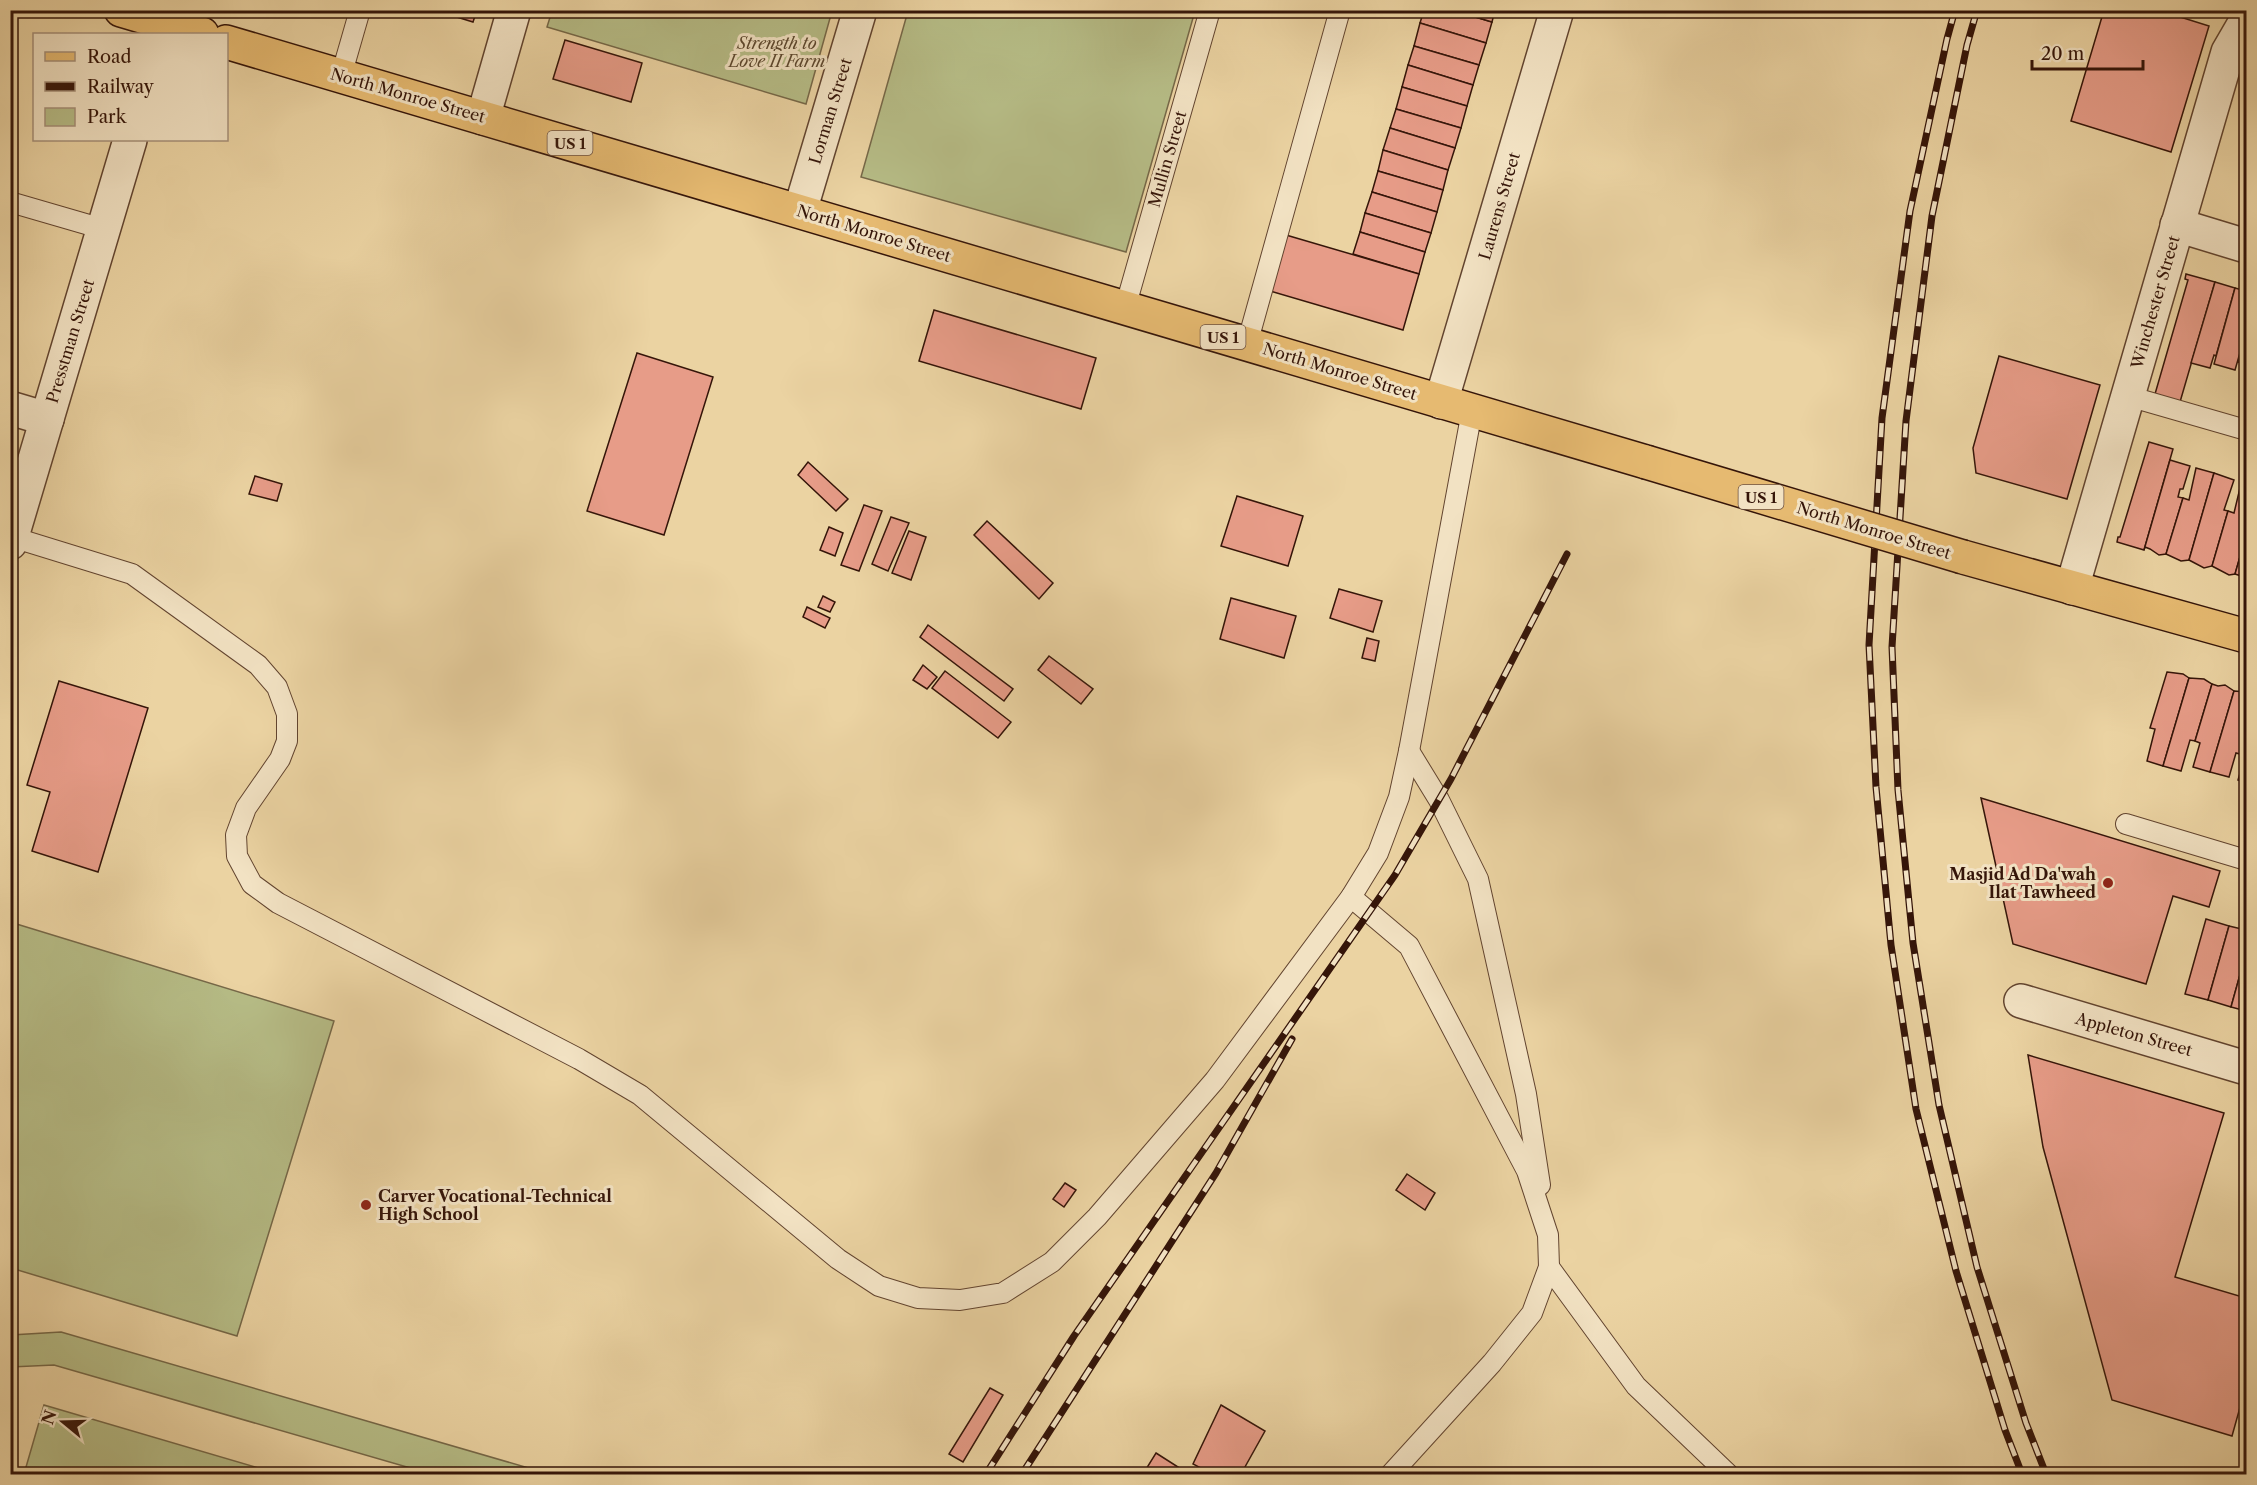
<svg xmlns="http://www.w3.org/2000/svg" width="2257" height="1485" font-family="'Libre Caslon Text',serif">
  <rect width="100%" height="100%" fill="#ebd3a2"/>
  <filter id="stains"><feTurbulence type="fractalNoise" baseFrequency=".00333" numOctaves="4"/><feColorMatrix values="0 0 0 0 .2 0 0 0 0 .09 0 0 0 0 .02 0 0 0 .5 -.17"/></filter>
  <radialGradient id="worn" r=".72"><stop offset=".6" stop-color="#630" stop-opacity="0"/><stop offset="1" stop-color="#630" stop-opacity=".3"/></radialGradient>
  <g fill="#b6bc86" stroke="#766848" stroke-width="1.5">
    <polygon points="552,11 552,10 832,11 806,104 547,27"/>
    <polygon points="908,11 1195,11 1126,252 861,177"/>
    <polygon points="10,922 334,1021 237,1336 11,1268"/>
    <polygon points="61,1332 549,1474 431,1474 54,1365 11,1367 11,1335"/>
    <polygon points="44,1405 279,1474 24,1474"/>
  </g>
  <g fill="#e79c88" stroke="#351509" stroke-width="1.5">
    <polygon points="434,10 477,10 473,22"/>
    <polygon points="1424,10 1452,10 1492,22 1486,43 1420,23"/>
    <polygon points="1452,10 1495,10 1492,22"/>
    <polygon points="2104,10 2158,10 2209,26 2171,152 2071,121"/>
    <polygon points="1420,23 1486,43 1479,65 1414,46"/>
    <polygon points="565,40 642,63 631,102 553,79"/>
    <polygon points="1414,46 1479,65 1473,85 1408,65"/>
    <polygon points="1408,65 1473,85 1467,106 1402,87"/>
    <polygon points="1402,87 1467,106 1461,128 1396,109"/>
    <polygon points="1396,109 1461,128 1455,148 1390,128"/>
    <polygon points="1390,128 1455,148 1448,170 1383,150"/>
    <polygon points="1383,150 1448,170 1443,190 1378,171"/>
    <polygon points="1378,171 1443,190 1437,212 1372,192"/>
    <polygon points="1372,192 1437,212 1431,233 1365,213"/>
    <polygon points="1365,213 1431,233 1425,252 1360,232"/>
    <polygon points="1360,232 1425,252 1419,274 1353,254"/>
    <polygon points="1286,235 1419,274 1403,330 1270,291"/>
    <polygon points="2186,274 2215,282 2180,402 2155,394 2188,280 2185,279"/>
    <polygon points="2215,282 2235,288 2216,356 2214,355 2210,368 2191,363"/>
    <polygon points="2235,288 2246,291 2246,332 2235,370 2214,364"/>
    <polygon points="934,310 1096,358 1081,409 919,361"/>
    <polygon points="2246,332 2246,365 2238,362"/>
    <polygon points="637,353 713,377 664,535 587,511"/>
    <polygon points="1999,356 2100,385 2067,499 1976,473 1973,448"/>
    <polygon points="2149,442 2173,449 2144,550 2117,542 2118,537 2120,537"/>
    <polygon points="2170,460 2190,466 2183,489 2180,489 2178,497 2183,498 2166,554 2159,555 2150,549 2145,547 2144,550"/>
    <polygon points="808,462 848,499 836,511 798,475"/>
    <polygon points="2196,468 2214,473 2189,560 2181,561 2166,554 2183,498 2189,500"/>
    <polygon points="2214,473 2234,480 2224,510 2228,511 2212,566 2204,568 2189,560"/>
    <polygon points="255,476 282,484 277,501 249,494"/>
    <polygon points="2240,488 2246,490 2246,536 2235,574 2229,575 2212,566 2228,511 2234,513"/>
    <polygon points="1237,496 1303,516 1288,566 1221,546"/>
    <polygon points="864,505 882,511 859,571 841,565"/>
    <polygon points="891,517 909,523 888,571 872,564"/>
    <polygon points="987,521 1053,583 1039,599 974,535"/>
    <polygon points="829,527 843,533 835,556 820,550"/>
    <polygon points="909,531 926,537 911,580 892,573"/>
    <polygon points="2246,536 2246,581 2241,576 2235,574"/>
    <polygon points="1339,589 1382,601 1373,632 1330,618"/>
    <polygon points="823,596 835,602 830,612 818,607"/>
    <polygon points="1231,598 1296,616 1284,658 1220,639"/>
    <polygon points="807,607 830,618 825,628 803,617"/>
    <polygon points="928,625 1013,689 1004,701 920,637"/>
    <polygon points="1367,638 1379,641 1375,661 1362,658"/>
    <polygon points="1049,656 1093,689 1081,704 1038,670"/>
    <polygon points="923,665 937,677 927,689 913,680"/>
    <polygon points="945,671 1011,722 998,738 932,688"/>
    <polygon points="2167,672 2183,674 2189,678 2163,766 2147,761 2155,729 2150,728"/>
    <polygon points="2189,678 2204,679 2212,684 2195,741 2190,740 2181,771 2163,766"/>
    <polygon points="59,681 148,708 98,872 32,851 50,792 27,785"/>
    <polygon points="2212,684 2218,686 2225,685 2234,691 2210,772 2193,767 2200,743 2195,741"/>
    <polygon points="2234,691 2246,692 2246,734 2240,754 2236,753 2229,777 2210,772"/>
    <polygon points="2246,734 2246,783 2238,780 2245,756 2240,754"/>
    <polygon points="1981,798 2220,871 2209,907 2173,896 2146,984 2013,944"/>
    <polygon points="2206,919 2229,926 2208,1000 2185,994"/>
    <polygon points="2229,926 2246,930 2246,953 2231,1007 2208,1000"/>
    <polygon points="2246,953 2246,1011 2231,1007"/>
    <polygon points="2028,1055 2224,1113 2175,1277 2246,1298 2246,1386 2232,1436 2112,1400 2043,1147"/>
    <polygon points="1407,1174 1435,1193 1425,1210 1396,1190"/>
    <polygon points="1065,1183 1076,1190 1064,1207 1053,1199"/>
    <polygon points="990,1388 1003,1395 963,1462 949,1454"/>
    <polygon points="1221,1405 1265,1431 1241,1474 1212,1474 1193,1464"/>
    <polygon points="1156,1453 1189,1474 1143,1474"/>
  </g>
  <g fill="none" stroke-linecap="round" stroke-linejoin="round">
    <g stroke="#62442f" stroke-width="22">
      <g id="service">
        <polyline points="341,76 360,10"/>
        <polyline points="10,202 103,229"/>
        <polyline points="1125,308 1210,10"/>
        <polyline points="1247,344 1340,10"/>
        <polyline points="2128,396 2246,430"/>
        <polyline points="12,537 132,574 258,665 277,687 287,714 287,741 280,759 246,808 236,835 237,856 252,884 278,903 579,1059 640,1095 838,1259 879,1286 918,1298 960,1300 1003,1293 1052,1262 1097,1217 1215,1080 1351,897 1378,853 1399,797 1409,751 1472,411"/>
        <polyline points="1409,751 1439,800 1478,879 1526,1094 1540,1185"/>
        <polyline points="2126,824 2246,860"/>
        <polyline points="1351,897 1409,946 1527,1171 1548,1235 1549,1267 1532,1313 1492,1363 1391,1474"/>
        <polyline points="1549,1267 1636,1386 1728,1474"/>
      </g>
    </g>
    <g stroke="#62442f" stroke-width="36">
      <g id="minor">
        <polyline points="483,118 514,10"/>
        <polyline points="800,211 860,10"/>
        <polyline points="2177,225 2246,246"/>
        <polyline points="10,408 47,419"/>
        <polyline points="10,543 130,140"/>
        <polyline points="2072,588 2228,52 2246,21"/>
        <polyline points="2021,1001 2246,1068"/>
      </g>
    </g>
    <g stroke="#62442f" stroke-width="36">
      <polyline id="tertiary" points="1441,402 1557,10"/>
    </g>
    <g stroke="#351509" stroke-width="36">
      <g id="primary">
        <polyline points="121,10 202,34"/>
        <polyline points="226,42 1646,462"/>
        <polyline points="1963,557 2246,636"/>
      </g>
    </g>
    <use href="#service" stroke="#f2e2c3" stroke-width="20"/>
    <use href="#minor" stroke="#f2e2c3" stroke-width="33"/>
    <use href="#tertiary" stroke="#f2e2c3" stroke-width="33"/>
    <use href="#primary" stroke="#e6ba71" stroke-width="33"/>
    <g stroke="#351509" stroke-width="7">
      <g id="rail">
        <polyline points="1955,10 1947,39 1910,211 1882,418 1869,645 1876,787 1891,945 1916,1109 1956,1271 2005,1430 2022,1474"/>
        <polyline points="1977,10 1967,45 1932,216 1906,421 1892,647 1898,790 1913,943 1939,1105 1977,1267 2026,1423 2046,1474"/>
        <polyline points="986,1474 1074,1336 1395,875 1451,779 1567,554"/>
        <polyline points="1022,1474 1216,1173 1292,1039"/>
      </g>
    </g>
    <use href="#rail" stroke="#f2e2c3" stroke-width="4.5" stroke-dasharray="14" stroke-linecap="butt"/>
    <g stroke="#351509" stroke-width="36" stroke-linecap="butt">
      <polyline id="primary-bridge" points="1646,462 1963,557"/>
    </g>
    <use href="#primary-bridge" stroke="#e6ba71" stroke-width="33"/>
  </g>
  <g fill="#8f2418" stroke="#f2e2c3" stroke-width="2">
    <circle cx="2108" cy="883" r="6"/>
    <circle cx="366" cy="1205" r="6"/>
  </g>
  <g text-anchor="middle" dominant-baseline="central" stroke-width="6" stroke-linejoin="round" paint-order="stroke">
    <g fill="#f2e2c3" stroke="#6e5241" stroke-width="1.5">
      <rect x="547.5" y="131" width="45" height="24" rx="4.5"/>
      <rect x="1200.5" y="325" width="45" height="24" rx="4.5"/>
      <rect x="1738.5" y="485" width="45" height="24" rx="4.5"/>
    </g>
    <g font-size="15" font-weight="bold" fill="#351509">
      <text x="570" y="143">US 1</text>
      <text x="1223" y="337">US 1</text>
      <text x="1761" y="497">US 1</text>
    </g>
    <g font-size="16" font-style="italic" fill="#5c472e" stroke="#f2e2c3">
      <text x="777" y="43">Strength to<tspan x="777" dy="18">Love II Farm</tspan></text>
    </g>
    <g font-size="16" fill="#351509" stroke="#f2e2c3">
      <text transform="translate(408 95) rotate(16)">North Monroe Street</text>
      <text transform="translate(830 111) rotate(-73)">Lorman Street</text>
      <text transform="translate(1167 159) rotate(-74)">Mullin Street</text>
      <text transform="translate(1499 206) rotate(-74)">Laurens Street</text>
      <text transform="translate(874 233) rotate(17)">North Monroe Street</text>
      <text transform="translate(2155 302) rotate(-74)">Winchester Street</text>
      <text transform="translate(70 341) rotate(-73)">Presstman Street</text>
      <text transform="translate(1340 371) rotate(17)">North Monroe Street</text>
      <text transform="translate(1874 530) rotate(17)">North Monroe Street</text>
      <text transform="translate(2134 1034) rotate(16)">Appleton Street</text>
    </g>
    <g font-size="16" font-weight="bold" fill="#351509" stroke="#f2e2c3" text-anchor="end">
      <text x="2096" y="874">Masjid Ad Da'wah<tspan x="2096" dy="18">Ilat Tawheed</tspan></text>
      <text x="378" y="1196" text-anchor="start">Carver Vocational-Technical<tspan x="378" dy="18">High School</tspan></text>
    </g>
  </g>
  <rect width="2257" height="1485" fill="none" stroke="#ebd3a2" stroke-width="36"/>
  <rect x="12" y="12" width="2233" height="1461" fill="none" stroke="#351509" stroke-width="3"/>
  <rect x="18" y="18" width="2221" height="1449" fill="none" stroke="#351509" stroke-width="1.5"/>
  <rect x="33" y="33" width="195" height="108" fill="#f2e2c3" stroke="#a69079" stroke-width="1.5"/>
  <rect x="45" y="52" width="30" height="9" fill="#e6ba71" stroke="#a69079" stroke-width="1.5"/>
  <text x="87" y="63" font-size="18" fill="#351509">Road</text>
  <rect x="45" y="82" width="30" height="9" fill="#351509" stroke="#a69079" stroke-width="1.5"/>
  <text x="87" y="93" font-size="18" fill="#351509">Railway</text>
  <rect x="45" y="108" width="30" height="18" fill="#b6bc86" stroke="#a69079" stroke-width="1.5"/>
  <text x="87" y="123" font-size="18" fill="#351509">Park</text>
  <g transform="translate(63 1422) rotate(289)" stroke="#f2e2c3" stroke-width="4.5" paint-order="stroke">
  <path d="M0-4.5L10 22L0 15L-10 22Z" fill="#351509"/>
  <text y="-9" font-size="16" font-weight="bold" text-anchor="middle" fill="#351509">N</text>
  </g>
  <path d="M2032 60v9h111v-9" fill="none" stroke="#351509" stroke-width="3"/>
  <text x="2041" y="60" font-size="18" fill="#351509" stroke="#f2e2c3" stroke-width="4.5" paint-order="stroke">20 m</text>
  <rect width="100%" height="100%" filter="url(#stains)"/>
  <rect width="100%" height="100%" fill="url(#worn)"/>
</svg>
